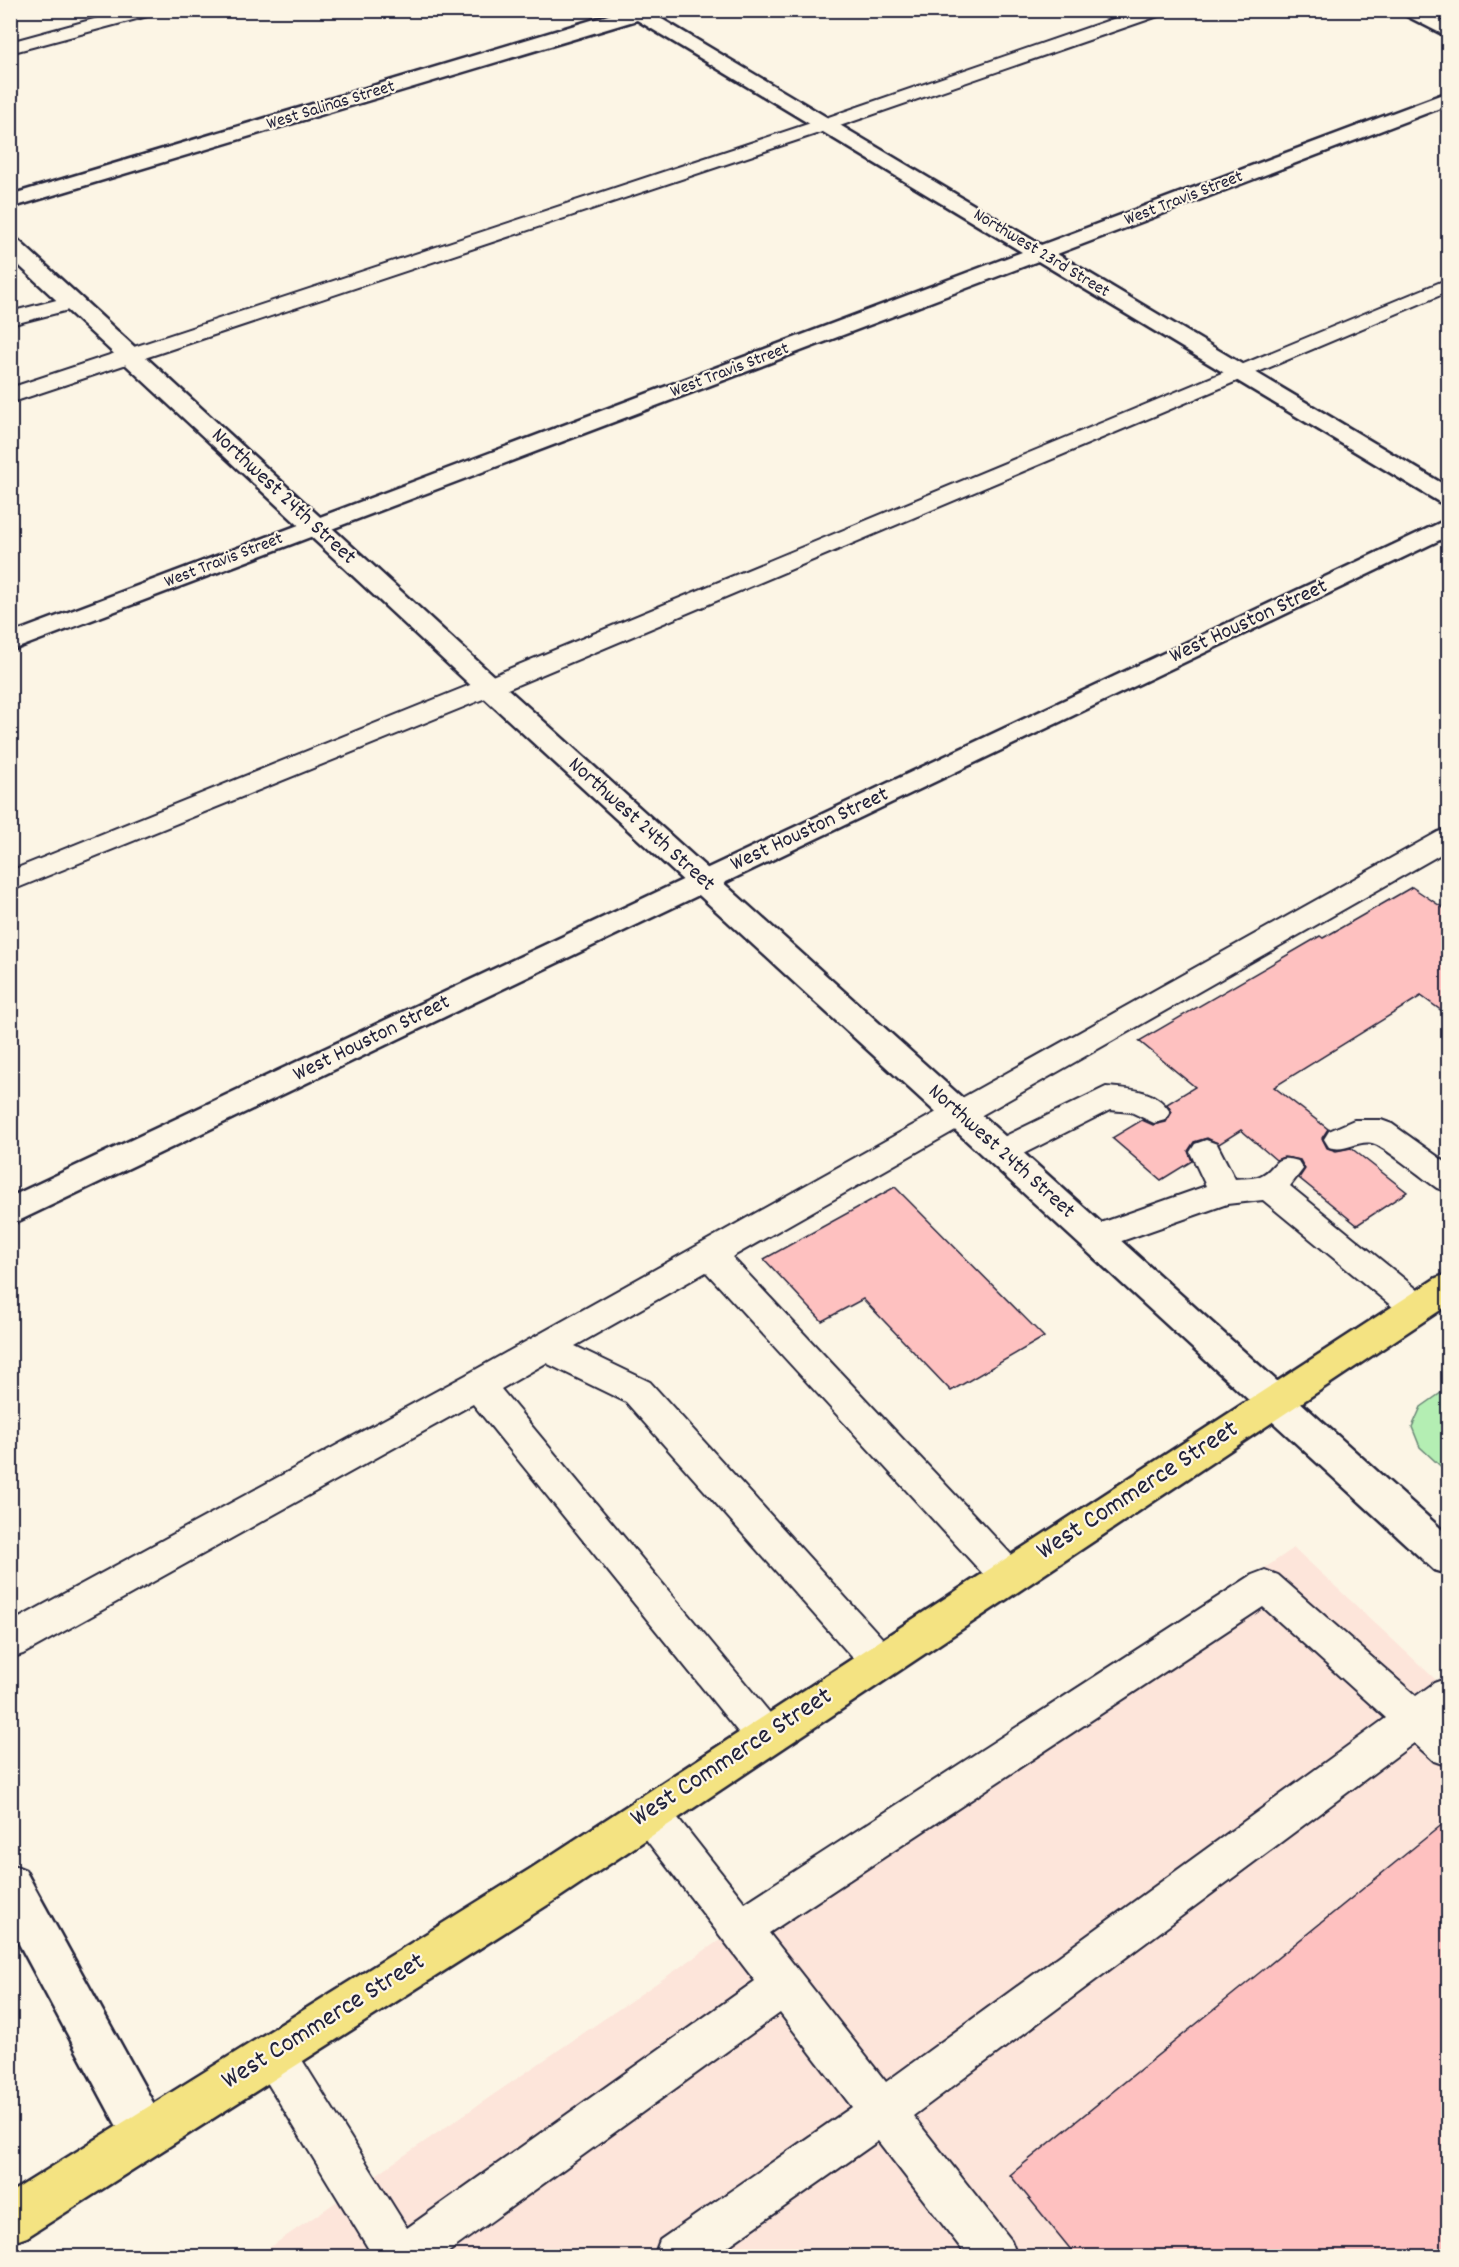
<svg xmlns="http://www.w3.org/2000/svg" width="1459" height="2267" font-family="Dekko,sans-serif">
  <rect width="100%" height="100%" fill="#fcf5e5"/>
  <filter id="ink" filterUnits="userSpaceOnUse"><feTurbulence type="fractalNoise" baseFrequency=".0167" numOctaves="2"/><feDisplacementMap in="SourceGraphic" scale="12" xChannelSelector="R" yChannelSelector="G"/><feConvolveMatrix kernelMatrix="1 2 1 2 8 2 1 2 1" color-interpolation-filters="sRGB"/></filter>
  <g filter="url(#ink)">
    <polygon fill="#fde5da" points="1294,1548 1448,1691 1448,2256 257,2256"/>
    <polygon fill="#b4eeb3" stroke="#6b8877" stroke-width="1.5" points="1448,1388 1448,1473 1420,1447 1412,1427 1421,1407"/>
    <g fill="#fec1c0" stroke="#22223b" stroke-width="1.5">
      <polygon points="1412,887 1449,912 1449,1016 1421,996 1274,1087 1328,1129 1322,1138 1327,1148 1336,1151 1351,1148 1407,1192 1357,1225 1299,1178 1305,1169 1300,1160 1284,1157 1276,1160 1241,1130 1219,1144 1207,1138 1194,1142 1188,1151 1192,1161 1161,1180 1112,1138 1142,1120 1153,1125 1166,1122 1172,1112 1167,1104 1195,1087 1139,1041 1320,936 1323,938"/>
      <polygon points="895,1187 1044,1337 951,1391 863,1299 822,1321 764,1259"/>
      <polygon points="1449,1819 1449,2256 1076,2256 1010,2175"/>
    </g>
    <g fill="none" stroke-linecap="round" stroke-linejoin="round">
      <g stroke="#22223b" stroke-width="4">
        <g id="lane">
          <polygon points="127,10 158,10 155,14 10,53 10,42"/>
          <polygon points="1139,10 1167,10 1164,14 831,129 10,403 10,388 817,121"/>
          <polygon points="1448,279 1448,292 498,693 10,891 10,871 480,681"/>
          <polygon points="72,296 80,297 83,302 80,307 10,325 10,312"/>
          <polygon points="1448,829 1448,850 732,1257 1021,1565 1026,1576 1021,1587 1008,1592 995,1587 706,1272 575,1346 650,1382 893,1650 899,1662 893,1674 880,1679 867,1674 626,1402 546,1363 501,1389 779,1724 784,1736 779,1748 765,1753 751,1748 473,1404 23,1654 10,1658 10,1623 466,1375 1438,832"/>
          <path d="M1106,1087C1130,1089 1156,1089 1170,1112L1165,1120L1154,1123L1131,1112L1110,1110L1011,1160L1000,1164L989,1160L984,1152L989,1144Z"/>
          <path d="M1354,1120H1381L1392,1124L1448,1164V1192L1437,1188C1424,1179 1386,1148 1375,1144C1359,1138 1347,1153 1329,1147L1324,1139L1329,1131Z"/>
          <path d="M1206,1140L1217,1144L1235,1179C1242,1178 1254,1179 1260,1176C1278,1168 1272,1153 1298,1161L1303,1169L1290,1186L1429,1299L1434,1308L1429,1317L1417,1321L1405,1317L1263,1200L1227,1204L1096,1250L1084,1247L1080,1238L1084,1229L1206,1186L1190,1152L1195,1144Z"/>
          <path d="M1265,1570L1278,1575L1416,1696L1434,1683L1448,1678V1717L1443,1720L1448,1725V1766L1434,1761L1414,1743L913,2116L1011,2240L1017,2256H967L878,2141L714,2256H654L660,2240L852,2107L780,2013L443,2256H373L259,2069L253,2054L259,2039L274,2033L289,2039L407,2228L755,1981L635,1825L629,1812L635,1799L649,1794L663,1799L745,1903L1252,1575ZM1263,1607L1386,1718L886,2082L769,1933Z"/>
        </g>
      </g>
      <g stroke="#22223b" stroke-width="5">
        <g id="street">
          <polygon points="625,10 660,10 655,15 1041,245 1448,92 1448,105 1057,254 1448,487 1448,504 1439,502 1038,261 10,651 10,634 1022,252 637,20 10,208 10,195"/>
          <polygon points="1395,10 1420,10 1448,24 1448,37"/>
          <polygon points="1448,519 1448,536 10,1225 10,1197"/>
          <polygon points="10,1864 25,1870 161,2117 168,2133 161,2149 145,2156 129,2149 10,1927"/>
        </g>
      </g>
      <g stroke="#22223b" stroke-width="5">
        <polygon id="secondary" points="10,239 18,240 499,681 1448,1535 1448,1574 1434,1570 479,693 10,257"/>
      </g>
      <g stroke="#22223b" stroke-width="5">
        <polygon id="primary" points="1448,1274 1448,1305 560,1897 27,2237 10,2243 10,2193 530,1869 1436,1278"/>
      </g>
      <use href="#lane" fill="#fcf5e5" fill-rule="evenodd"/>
      <use href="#street" fill="#fcf5e5" fill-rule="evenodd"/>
      <use href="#secondary" fill="#fcf5e5" fill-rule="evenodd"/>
      <use href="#primary" fill="#f4e382" fill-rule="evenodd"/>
    </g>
  </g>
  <g text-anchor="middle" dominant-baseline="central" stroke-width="4.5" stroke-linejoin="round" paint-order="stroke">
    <g font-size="18" fill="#22223b" stroke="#fcf5e5">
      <text transform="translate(331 106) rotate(-17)">West Salinas Street</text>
      <text transform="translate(1184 199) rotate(-21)">West Travis Street</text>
      <text transform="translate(1041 254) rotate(31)">Northwest 23rd Street</text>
      <text transform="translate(730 371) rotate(-21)">West Travis Street</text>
      <text transform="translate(224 561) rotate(-21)">West Travis Street</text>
    </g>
    <g font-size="22" fill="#22223b" stroke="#fcf5e5">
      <text transform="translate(283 497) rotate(43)">Northwest 24th Street</text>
      <text transform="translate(1249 622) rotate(-25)">West Houston Street</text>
      <text transform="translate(641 825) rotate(42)">Northwest 24th Street</text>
      <text transform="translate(810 830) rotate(-25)">West Houston Street</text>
      <text transform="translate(372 1039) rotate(-26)">West Houston Street</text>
      <text transform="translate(1001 1152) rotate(42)">Northwest 24th Street</text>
    </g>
    <g font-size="27" fill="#22223b" stroke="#fcf5e5">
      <text transform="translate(1138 1491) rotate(-33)">West Commerce Street</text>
      <text transform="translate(732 1758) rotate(-33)">West Commerce Street</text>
      <text transform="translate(324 2022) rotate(-32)">West Commerce Street</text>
    </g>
  </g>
  <rect width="1459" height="2267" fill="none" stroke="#fcf5e5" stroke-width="36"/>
  <rect x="18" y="18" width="1423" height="2231" fill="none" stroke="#22223b" stroke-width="2" filter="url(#ink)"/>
</svg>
